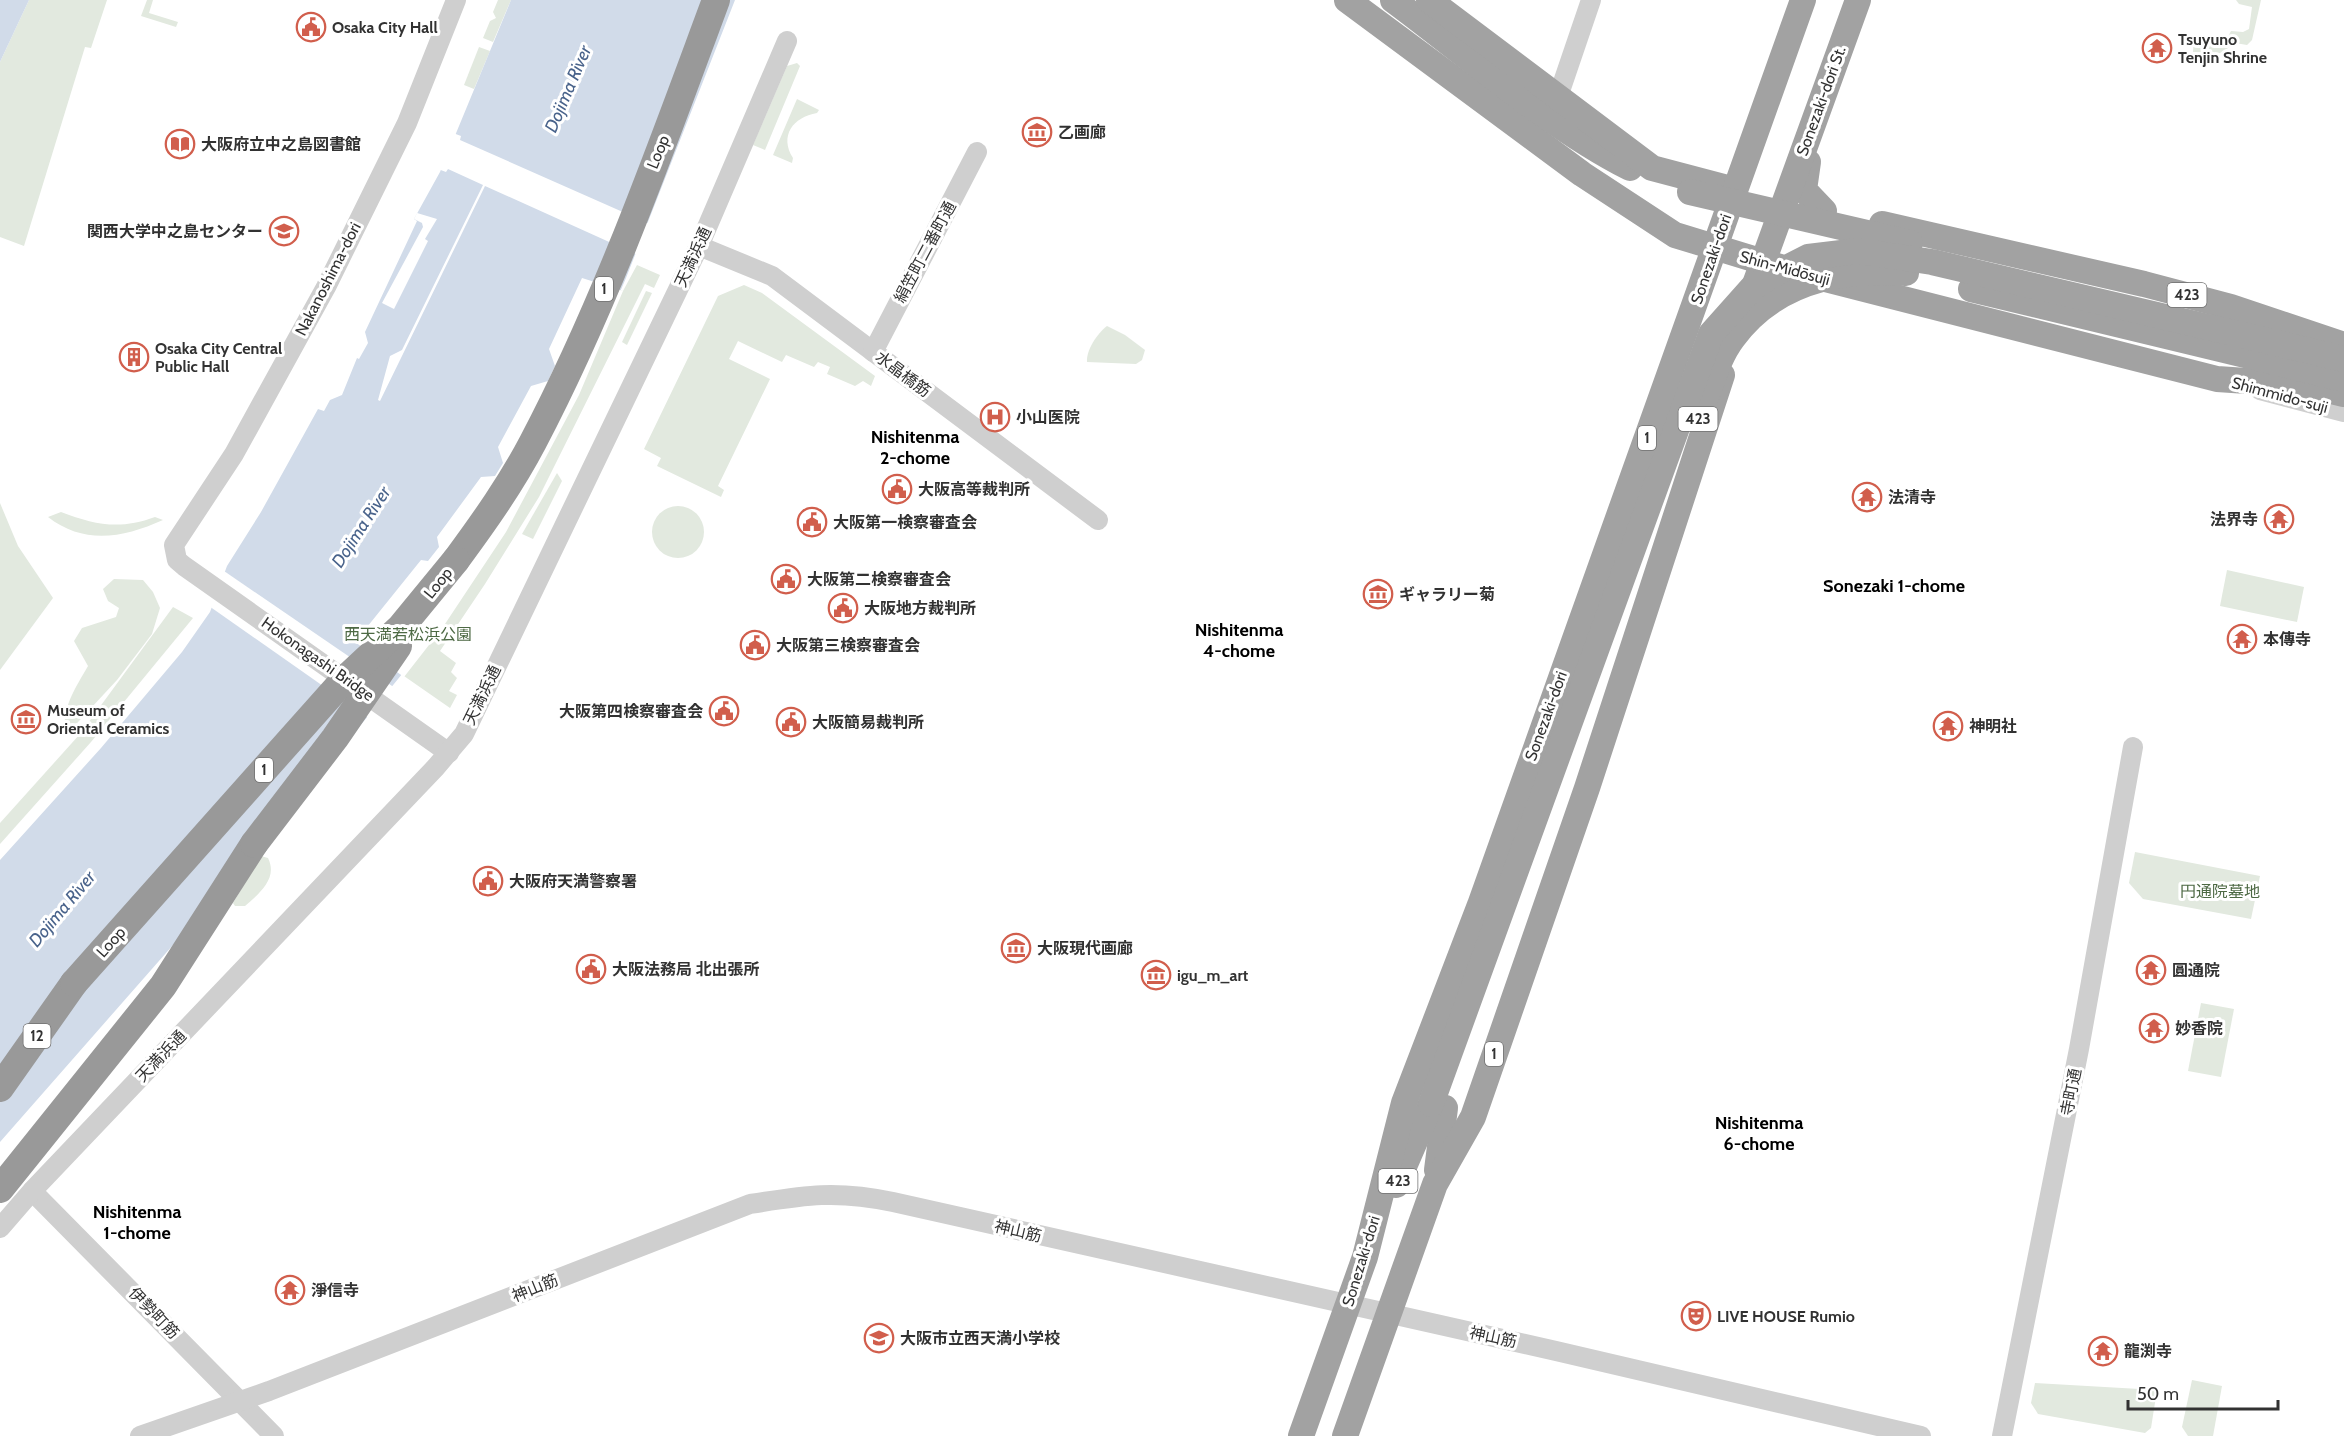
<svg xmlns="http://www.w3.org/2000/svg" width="2344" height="1436" font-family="Cabin,'Noto Sans JP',sans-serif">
  <rect width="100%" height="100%" fill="#fff"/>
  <g fill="#e2e9df">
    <polygon points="29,0 107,0 91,48 85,47 24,246 0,237 0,62"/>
    <polygon points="147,0 153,0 149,13 178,22 176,27 141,16"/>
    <polygon points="498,0 511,0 493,42 483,38 490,21 496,18 493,12"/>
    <path d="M2236,0H2261L2252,40L2247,45L2235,43C2220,54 2212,60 2193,52L2194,36L2224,44L2231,31L2243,32L2249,29L2252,7L2239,4Z"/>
    <polygon points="479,47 490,51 474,89 464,85"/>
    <polygon points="797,63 800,66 765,150 753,145 787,66"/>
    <path d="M797,99L819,110L817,113C793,117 779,136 793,158L792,163L773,155Z"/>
    <polygon points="637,265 660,275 654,288 645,284 539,497 485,584 440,651 456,663 451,672 457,678 449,691 457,695 450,708 355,642 582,278 623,291"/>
    <polygon points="744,285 762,293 875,376 871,386 863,381 855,386 827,374 830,367 818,362 814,367 786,355 782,362 738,341 729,359 770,379 718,486 724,490 721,497 657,466 661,458 644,449 718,296"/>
    <polygon points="646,291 652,293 627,345 622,342"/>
    <path d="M1107,326L1125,335L1145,350L1142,360L1136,364L1087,362C1086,350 1097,334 1107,326Z"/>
    <polygon points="557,473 562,481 533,539 522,534"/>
    <polygon points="0,503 18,546 53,598 0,670"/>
    <circle cx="678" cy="532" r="26"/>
    <path d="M61,512C95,525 120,530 155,517L163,520C123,538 84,545 48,517Z"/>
    <polygon points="2227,570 2304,587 2297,622 2220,606"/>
    <path d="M114,579L143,580L153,592L160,608L152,634L117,680L66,735C60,710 76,687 88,666L74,641L82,628L116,617L119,608L108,601L103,589Z"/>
    <polygon points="173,607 193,618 91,742 0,844 0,823 80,734"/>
    <polygon points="2135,852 2260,876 2251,919 2143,899 2129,883"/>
    <path d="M261,856L268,858C278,878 260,893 245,906H235L233,903Z"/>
    <polygon points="2201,1003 2234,1009 2221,1077 2188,1071"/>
    <polygon points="2192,1380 2222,1386 2213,1436 2188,1436 2182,1427"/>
    <polygon points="2035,1383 2157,1390 2151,1428 2145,1433 2038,1414 2031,1403"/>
  </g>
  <g fill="#d1dbe9">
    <polygon points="0,0 29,0 0,62"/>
    <polygon points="511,0 735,0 626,278 576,393 441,626 295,806 0,1142 0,860 101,748 182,652 210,612 227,566 261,512 318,409 324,411 330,400 342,395 357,358 359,359 368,343 365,332 417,221 414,219 440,172"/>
  </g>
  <g fill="#fff">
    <polygon points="453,133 461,136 460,140 650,224 638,255 485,186 380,401 378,400 390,356 402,350 483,185 448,169 446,172 438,169"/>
    <polygon points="417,213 437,219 425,239 428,241 394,309 382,303 423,227 422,223 414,219"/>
    <polygon points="582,278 623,291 579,395 506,532 443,627 404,677 355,642 421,560 428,561 439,547 437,537 481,477 495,476 503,463 498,447 531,386 548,381 555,366 549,349"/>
    <polygon points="224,571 395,688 370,719 209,606"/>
  </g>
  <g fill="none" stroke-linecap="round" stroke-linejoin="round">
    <g stroke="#cfcfcf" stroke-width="20">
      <polyline points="1558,97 1591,0"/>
      <polyline points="699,246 772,276 1098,520"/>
      <polyline points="873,352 977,152"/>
      <polyline points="2260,390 2344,412"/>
      <polyline points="449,753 184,566 177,560 174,545 234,454 326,287 407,123 456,0"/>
      <polyline points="32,1191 274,1436"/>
      <polyline points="0,1228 32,1191 436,767 464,734 699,246 787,41"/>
      <path d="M140,1436L269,1391L750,1204C806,1195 837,1190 893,1202L1556,1351L1921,1436"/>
      <polyline points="2002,1436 2079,1049 2133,747"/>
    </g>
    <g stroke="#a2a2a2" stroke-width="26">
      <polyline points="1347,0 1582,174 1675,235 1780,267"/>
      <path d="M1393,0C1467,55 1549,127 1630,168"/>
      <polyline points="1429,0 1652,168 1724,187"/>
      <polyline points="1808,162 1804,190 1824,211"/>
      <polyline points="1882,224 2144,284 2231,307 2344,345"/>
      <polyline points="1821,278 2217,379 2307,385 2344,394"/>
      <polyline points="1750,298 1858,0"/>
      <polyline points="1437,1170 1445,1108"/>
      <polyline points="1396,1185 1431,1104"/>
      <polyline points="1301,1436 1365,1257 1404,1103 1480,905 1803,0"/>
      <polyline points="1345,1436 1435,1184 1473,1117 1587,788 1722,375"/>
    </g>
    <g stroke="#999" stroke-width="28">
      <path d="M456,560C484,522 511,484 533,442C607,301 661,148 716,0"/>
      <polyline points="0,1088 74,983"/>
      <polyline points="0,1189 163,986 254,844"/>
    </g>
    <g stroke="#a2a2a2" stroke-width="26">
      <polyline points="1690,192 1910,243"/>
      <polyline points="1971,289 2344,379"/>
      <path d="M1706,397C1713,378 1720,355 1733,338C1775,281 1840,268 1906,273"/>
      <polyline points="1431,1104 1711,334 1752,288 1769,277 1808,257 1858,251 1932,262 2344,359"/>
    </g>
    <g stroke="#999" stroke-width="28">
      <polyline points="254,844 335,738 398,646"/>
      <polyline points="74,983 342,682 401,627 456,560"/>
    </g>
  </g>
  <defs>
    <g id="civic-ring" transform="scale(1.5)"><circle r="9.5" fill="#fff" stroke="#d15e4c" stroke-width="1.5"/><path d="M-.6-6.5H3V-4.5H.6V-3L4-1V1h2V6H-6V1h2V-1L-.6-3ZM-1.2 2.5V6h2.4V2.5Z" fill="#d15e4c"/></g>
    <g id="temple-ring" transform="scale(1.5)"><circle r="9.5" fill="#fff" stroke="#d15e4c" stroke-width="1.5"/><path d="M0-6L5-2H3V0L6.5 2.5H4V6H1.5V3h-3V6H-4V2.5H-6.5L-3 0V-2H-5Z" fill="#d15e4c"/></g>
    <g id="museum-ring" transform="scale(1.5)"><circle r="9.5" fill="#fff" stroke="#d15e4c" stroke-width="1.5"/><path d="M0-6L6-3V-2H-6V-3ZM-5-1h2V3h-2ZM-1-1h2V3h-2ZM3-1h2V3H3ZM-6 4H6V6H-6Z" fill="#d15e4c"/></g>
    <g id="library-ring" transform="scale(1.5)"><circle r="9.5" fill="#fff" stroke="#d15e4c" stroke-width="1.5"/><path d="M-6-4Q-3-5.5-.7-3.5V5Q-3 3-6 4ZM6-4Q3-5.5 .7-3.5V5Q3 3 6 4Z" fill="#d15e4c"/></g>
    <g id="university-ring" transform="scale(1.5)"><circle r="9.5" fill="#fff" stroke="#d15e4c" stroke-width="1.5"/><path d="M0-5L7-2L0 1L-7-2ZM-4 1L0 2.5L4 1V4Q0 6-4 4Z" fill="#d15e4c"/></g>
    <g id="building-ring" transform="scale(1.5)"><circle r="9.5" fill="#fff" stroke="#d15e4c" stroke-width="1.5"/><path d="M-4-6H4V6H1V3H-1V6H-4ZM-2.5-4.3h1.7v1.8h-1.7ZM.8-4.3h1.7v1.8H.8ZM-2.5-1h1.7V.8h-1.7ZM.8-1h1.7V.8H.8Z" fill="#d15e4c"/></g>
    <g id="hospital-ring" transform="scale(1.5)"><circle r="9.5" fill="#fff" stroke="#d15e4c" stroke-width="1.5"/><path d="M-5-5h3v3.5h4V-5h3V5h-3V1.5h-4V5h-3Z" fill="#d15e4c"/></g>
    <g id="theatre-ring" transform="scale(1.5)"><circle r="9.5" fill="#fff" stroke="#d15e4c" stroke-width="1.5"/><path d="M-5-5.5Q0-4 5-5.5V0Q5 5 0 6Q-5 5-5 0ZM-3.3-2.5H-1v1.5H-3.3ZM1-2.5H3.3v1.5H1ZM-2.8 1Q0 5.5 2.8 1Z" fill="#d15e4c"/></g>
    <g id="school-ring" transform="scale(1.5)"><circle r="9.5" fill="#fff" stroke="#d15e4c" stroke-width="1.5"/><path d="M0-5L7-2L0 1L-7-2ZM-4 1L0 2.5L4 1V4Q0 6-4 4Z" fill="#d15e4c"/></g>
  </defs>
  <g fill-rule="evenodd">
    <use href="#civic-ring" x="311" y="27"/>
    <use href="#temple-ring" x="2157" y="48"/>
    <use href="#museum-ring" x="1037" y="132"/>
    <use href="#library-ring" x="180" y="144"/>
    <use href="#university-ring" x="284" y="231"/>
    <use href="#building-ring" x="134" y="357"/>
    <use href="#hospital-ring" x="995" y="417"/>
    <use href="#civic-ring" x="897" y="489"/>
    <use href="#temple-ring" x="1867" y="497"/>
    <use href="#temple-ring" x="2279" y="519"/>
    <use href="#civic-ring" x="812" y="522"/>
    <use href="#civic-ring" x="786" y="579"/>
    <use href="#museum-ring" x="1378" y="594"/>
    <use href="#civic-ring" x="843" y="608"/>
    <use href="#temple-ring" x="2242" y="639"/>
    <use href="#civic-ring" x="755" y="645"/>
    <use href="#civic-ring" x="724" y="711"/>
    <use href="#museum-ring" x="26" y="719"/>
    <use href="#civic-ring" x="791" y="722"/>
    <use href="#temple-ring" x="1948" y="726"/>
    <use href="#civic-ring" x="488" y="881"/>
    <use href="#museum-ring" x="1016" y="948"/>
    <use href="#civic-ring" x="591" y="969"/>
    <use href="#temple-ring" x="2151" y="970"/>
    <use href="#museum-ring" x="1156" y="975"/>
    <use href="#temple-ring" x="2154" y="1028"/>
    <use href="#temple-ring" x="290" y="1290"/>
    <use href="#theatre-ring" x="1696" y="1316"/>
    <use href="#school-ring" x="879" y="1338"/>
    <use href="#temple-ring" x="2103" y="1351"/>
  </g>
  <g text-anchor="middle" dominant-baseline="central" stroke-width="6" stroke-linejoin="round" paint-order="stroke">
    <g fill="#fff" stroke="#707070" stroke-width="1.5">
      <rect x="595" y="277" width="18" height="24" rx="4.5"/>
      <rect x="2167.5" y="283" width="39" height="24" rx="4.5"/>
      <rect x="1678.5" y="407" width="39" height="24" rx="4.5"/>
      <rect x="1638" y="426" width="18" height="24" rx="4.5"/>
      <rect x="255" y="758" width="18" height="24" rx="4.5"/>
      <rect x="23.5" y="1024" width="27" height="24" rx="4.5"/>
      <rect x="1485" y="1042" width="18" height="24" rx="4.5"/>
      <rect x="1378.5" y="1169" width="39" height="24" rx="4.5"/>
    </g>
    <g font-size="15" font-weight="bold" fill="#323232">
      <text x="604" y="289">1</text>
      <text x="2187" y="295">423</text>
      <text x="1698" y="419">423</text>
      <text x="1647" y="438">1</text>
      <text x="264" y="770">1</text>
      <text x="37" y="1036">12</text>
      <text x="1494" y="1054">1</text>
      <text x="1398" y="1181">423</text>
    </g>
    <g font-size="16" font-weight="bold" fill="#323232" stroke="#fff" text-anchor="start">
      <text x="332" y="27">Osaka City Hall</text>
      <text x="2178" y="39">Tsuyuno<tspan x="2178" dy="18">Tenjin Shrine</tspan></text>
      <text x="1058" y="132">乙画廊</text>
      <text x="201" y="144">大阪府立中之島図書館</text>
      <text x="263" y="231" text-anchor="end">関西大学中之島センター</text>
      <text x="155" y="348">Osaka City Central<tspan x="155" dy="18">Public Hall</tspan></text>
      <text x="1016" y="417">小山医院</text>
      <text x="918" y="489">大阪高等裁判所</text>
      <text x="1888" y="497">法清寺</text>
      <text x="2258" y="519" text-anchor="end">法界寺</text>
      <text x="833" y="522">大阪第一検察審査会</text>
      <text x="807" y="579">大阪第二検察審査会</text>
      <text x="1399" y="594">ギャラリー菊</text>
      <text x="864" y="608">大阪地方裁判所</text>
      <text x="2263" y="639">本傳寺</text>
      <text x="776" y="645">大阪第三検察審査会</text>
      <text x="47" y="710">Museum of<tspan x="47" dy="18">Oriental Ceramics</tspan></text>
      <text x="703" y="711" text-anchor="end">大阪第四検察審査会</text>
      <text x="812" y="722">大阪簡易裁判所</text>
      <text x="1969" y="726">神明社</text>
      <text x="509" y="881">大阪府天満警察署</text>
      <text x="1037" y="948">大阪現代画廊</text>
      <text x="612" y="969">大阪法務局 北出張所</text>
      <text x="2172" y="970">圓通院</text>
      <text x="1177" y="975">igu_m_art</text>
      <text x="2175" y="1028">妙香院</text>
      <text x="311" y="1290">淨信寺</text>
      <text x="1717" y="1316">LIVE HOUSE Rumio</text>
      <text x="900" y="1338">大阪市立西天満小学校</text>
      <text x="2124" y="1351">龍渕寺</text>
    </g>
    <g font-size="16" fill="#323232" stroke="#fff">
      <text transform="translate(1821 101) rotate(-70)">Sonezaki-dori St.</text>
      <text transform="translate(658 152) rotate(-68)">Loop</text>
      <text transform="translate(925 252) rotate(-62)">絹笠町二番町通</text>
      <text transform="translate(693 257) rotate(-65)">天満浜通</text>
      <text transform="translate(1711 259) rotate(-71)">Sonezaki-dori</text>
      <text transform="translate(1785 268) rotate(15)">Shin-Midōsuji</text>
      <text transform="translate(328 279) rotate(-63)">Nakanoshima-dori</text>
      <text transform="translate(903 374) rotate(37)">水晶橋筋</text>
      <text transform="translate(2280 395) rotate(15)">Shimmido-suji</text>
      <text transform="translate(438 583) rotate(-51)">Loop</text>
      <text transform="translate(318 659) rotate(35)">Hokonagashi Bridge</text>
      <text transform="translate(482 695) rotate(-64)">天満浜通</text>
      <text transform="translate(1546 716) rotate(-70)">Sonezaki-dori</text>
      <text transform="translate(111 942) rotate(-48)">Loop</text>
      <text transform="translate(161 1056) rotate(-46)">天満浜通</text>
      <text transform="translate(2071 1092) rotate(-79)">寺町通</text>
      <text transform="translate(1018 1231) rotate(13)">神山筋</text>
      <text transform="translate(1361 1261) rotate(-73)">Sonezaki-dori</text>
      <text transform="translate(535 1288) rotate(-22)">神山筋</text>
      <text transform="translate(154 1313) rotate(46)">伊勢町筋</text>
      <text transform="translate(1493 1337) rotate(12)">神山筋</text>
    </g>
    <g font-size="16" fill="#4d6944" stroke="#fff">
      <text x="408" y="634">西天満若松浜公園</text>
      <text x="2220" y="891">円通院墓地</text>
    </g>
    <g font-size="18" font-style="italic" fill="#49638b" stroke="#fff">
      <text transform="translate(568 89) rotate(-67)">Dojima River</text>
      <text transform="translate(361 527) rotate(-57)">Dojima River</text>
      <text transform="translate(62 909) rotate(-50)">Dojima River</text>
    </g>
    <g font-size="18" font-weight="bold" fill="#000" stroke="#fff">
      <text x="915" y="437">Nishitenma<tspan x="915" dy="21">2-chome</tspan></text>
      <text x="1894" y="586">Sonezaki 1-chome</text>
      <text x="1239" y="630">Nishitenma<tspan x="1239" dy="21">4-chome</tspan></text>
      <text x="1759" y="1123">Nishitenma<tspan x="1759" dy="21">6-chome</tspan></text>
      <text x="137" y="1212">Nishitenma<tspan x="137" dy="21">1-chome</tspan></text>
    </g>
  </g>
  <path d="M2128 1400v9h150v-9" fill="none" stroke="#323232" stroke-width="3"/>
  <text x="2137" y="1400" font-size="18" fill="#323232" stroke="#ffffff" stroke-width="4.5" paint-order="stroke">50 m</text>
</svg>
